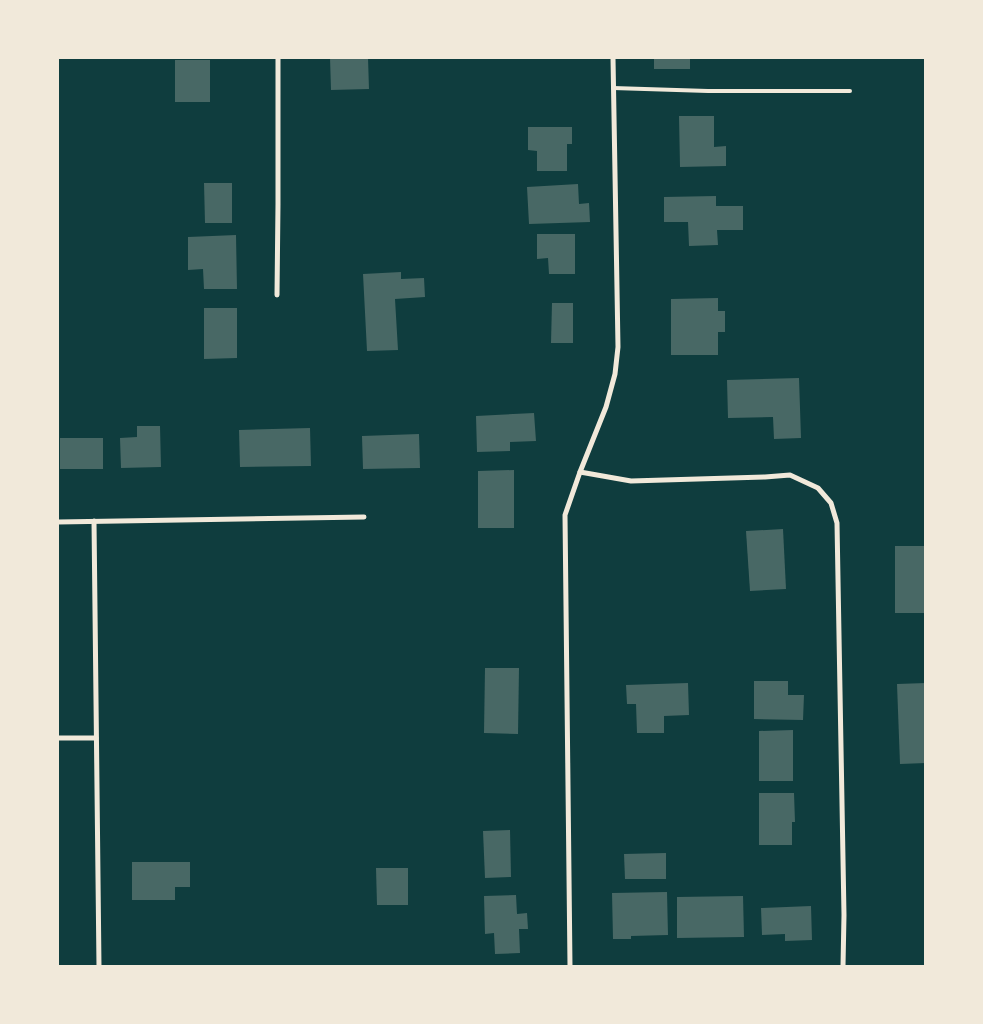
<svg xmlns="http://www.w3.org/2000/svg" width="983" height="1024" font-family="'Asap Condensed',sans-serif">
  <rect width="100%" height="100%" fill="#0f3d3e"/>
  <g fill="#486865">
    <polygon points="330,58 368,58 369,89 331,90"/>
    <rect x="654" y="58" width="36" height="11"/>
    <rect x="175" y="60" width="35" height="42"/>
    <polygon points="679,116 714,116 714,147 726,146 726,166 680,167"/>
    <polygon points="528,127 572,127 572,144 567,144 567,171 537,171 537,151 528,150"/>
    <polygon points="204,183 232,183 232,223 205,223"/>
    <polygon points="578,184 579,204 589,203 590,222 529,224 527,187"/>
    <polygon points="716,196 716,206 743,206 743,230 717,230 718,245 689,246 688,222 664,222 664,197"/>
    <polygon points="537,234 575,234 575,274 549,274 548,258 537,259"/>
    <polygon points="236,235 237,289 204,289 203,269 188,270 188,237"/>
    <polygon points="401,272 401,279 424,278 425,297 395,299 398,350 367,351 363,274"/>
    <polygon points="718,298 718,311 725,311 725,332 718,332 718,355 671,355 671,299"/>
    <polygon points="552,303 573,303 573,343 551,343"/>
    <polygon points="204,308 237,308 237,358 204,359"/>
    <polygon points="799,378 801,438 774,439 773,417 728,418 727,380"/>
    <polygon points="534,413 536,441 510,442 510,451 477,452 476,416"/>
    <polygon points="137,426 160,426 161,467 121,468 120,438 137,437"/>
    <polygon points="310,428 311,466 240,467 239,430"/>
    <polygon points="419,434 420,468 363,469 362,436"/>
    <rect x="60" y="438" width="43" height="31"/>
    <polygon points="514,470 514,528 478,528 478,471"/>
    <polygon points="783,529 786,589 750,591 746,531"/>
    <rect x="895" y="546" width="31" height="67"/>
    <polygon points="485,668 519,668 518,734 484,733"/>
    <polygon points="754,681 788,681 788,695 804,695 803,720 754,719"/>
    <polygon points="688,683 689,715 664,716 664,733 637,733 636,704 627,704 626,685"/>
    <polygon points="926,683 926,763 900,764 897,684"/>
    <polygon points="793,730 793,781 759,781 759,731"/>
    <polygon points="759,793 794,793 795,822 792,822 792,845 759,845"/>
    <polygon points="510,830 511,877 485,878 483,831"/>
    <polygon points="666,853 666,879 625,879 624,854"/>
    <polygon points="132,862 190,862 190,887 175,887 175,900 132,900"/>
    <polygon points="376,868 408,868 408,905 377,905"/>
    <polygon points="667,892 668,935 631,936 631,939 613,939 612,893"/>
    <polygon points="516,895 517,914 527,913 528,929 519,929 520,953 495,954 494,933 485,934 484,896"/>
    <polygon points="743,896 744,937 677,938 677,897"/>
    <polygon points="811,906 812,940 785,941 785,934 762,935 761,908"/>
  </g>
  <g fill="none" stroke-linecap="round" stroke-linejoin="round">
    <polyline stroke="#f1e9da" stroke-width="4" points="613,88 708,91 850,91"/>
    <g stroke="#f1e9da" stroke-width="5">
      <polyline points="277,295 278,204 278,58"/>
      <polyline points="580,472 631,481 765,477 790,475 818,488 831,503 837,523 844,915 843,966"/>
      <polyline points="94,521 99,966"/>
      <polyline points="58,522 364,517"/>
      <polyline points="58,738 96,738"/>
      <polyline points="570,966 565,515 580,472 606,407 615,374 618,347 613,58"/>
    </g>
  </g>
  <rect width="983" height="1024" fill="none" stroke="#f1e9da" stroke-width="118"/>
</svg>
